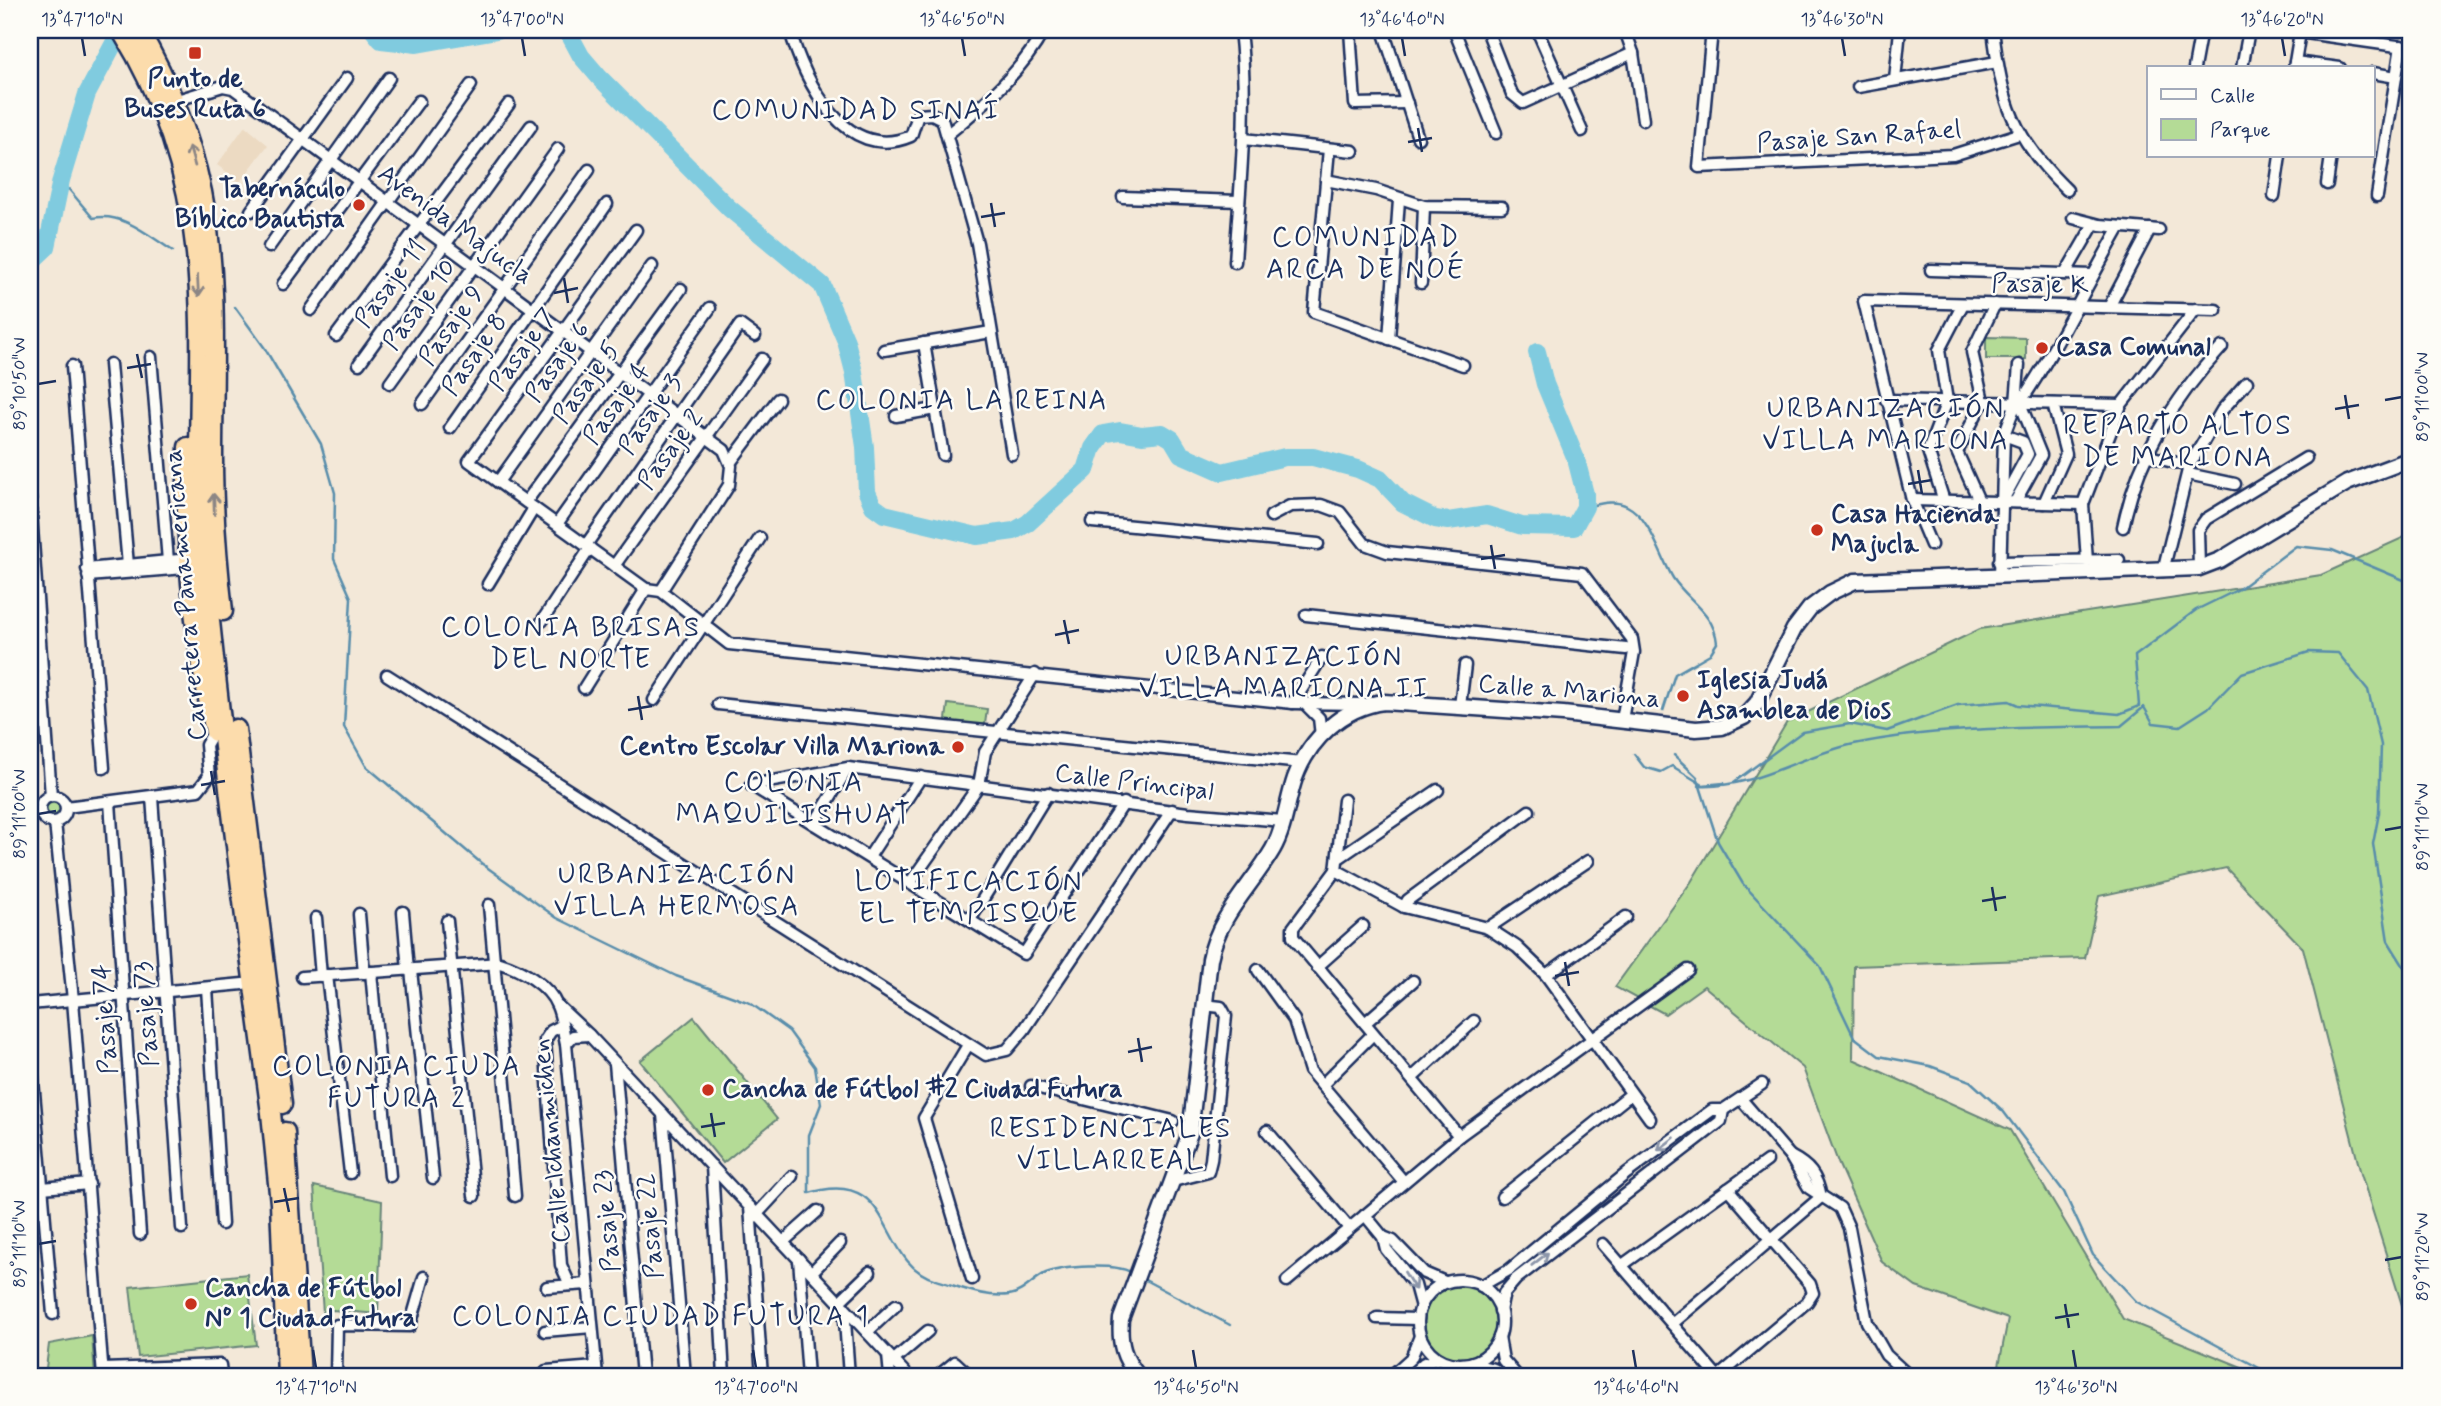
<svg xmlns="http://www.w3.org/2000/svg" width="2441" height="1406" font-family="Mynerve,sans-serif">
  <rect width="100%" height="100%" fill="#f3e8d8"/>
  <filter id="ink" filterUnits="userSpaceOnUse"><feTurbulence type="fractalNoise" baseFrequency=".0143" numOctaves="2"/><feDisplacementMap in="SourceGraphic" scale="14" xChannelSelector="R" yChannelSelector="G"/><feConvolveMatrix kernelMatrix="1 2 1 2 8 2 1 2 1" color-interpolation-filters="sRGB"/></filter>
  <g filter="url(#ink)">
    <polygon fill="#ecdac2" points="245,126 268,145 240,182 217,165"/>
    <g fill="#b4db96" stroke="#68857a" stroke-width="2">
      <polygon points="1986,337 2026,338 2026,359 1986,359"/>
      <polygon points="2411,534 2411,1334 2361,1174 2303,948 2226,868 2099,896 2085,958 1854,966 1853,1059 2010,1130 2123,1319 2264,1376 1997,1376 2008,1319 1916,1287 1882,1262 1839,1165 1803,1068 1704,986 1665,1014 1615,987 1691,882 1787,722 1980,629 2321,575"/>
      <polygon points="948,704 987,709 984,732 945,727"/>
      <circle cx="53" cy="809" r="9"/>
      <polygon points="694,1017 777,1119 723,1163 640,1061"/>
      <polygon points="314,1186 382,1201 378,1314 332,1310 323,1313"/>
      <polygon points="247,1274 256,1345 138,1357 130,1287"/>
      <circle cx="1460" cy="1322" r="37"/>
      <polygon points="92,1336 95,1376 45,1376 49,1344"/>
    </g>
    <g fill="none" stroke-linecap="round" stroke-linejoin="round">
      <g stroke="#588dab" stroke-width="2.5">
        <path d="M61,180L93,218C123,212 148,235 173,251"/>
        <path d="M235,307L264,347L321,444L335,493L334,559L351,598L344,727L366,766L481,863L557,918L676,976L750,1003L789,1031L815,1067L821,1104L809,1135V1193C897,1166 876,1263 936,1280C960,1287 984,1298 1009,1295C1023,1293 1033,1279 1046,1273C1064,1266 1114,1263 1131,1272"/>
        <path d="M1585,507C1599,504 1614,499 1627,506C1651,518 1660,557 1673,578C1689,602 1714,612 1717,643L1710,654L1675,674L1663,711"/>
        <polyline points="1634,754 1644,767 1661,772 1672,766 1703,785 1724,783"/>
        <polyline points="1674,755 1697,777 1718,842 1743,884 1820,966 1854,1037 1879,1056 1930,1066 1970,1081 2003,1111 2064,1192 2093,1255 2137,1302 2274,1376"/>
        <polyline points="1734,782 1802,732 1850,724 1887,731 1958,705 2009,701 2018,705 2119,714 2139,706 2135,656 2196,610 2239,589 2296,546 2332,550 2411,583"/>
        <path d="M1699,786C1754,789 1801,755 1854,744C1941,726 2032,728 2121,726L2144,707L2153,723L2180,726L2208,708L2242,673L2309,652L2338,653L2368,690L2381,745L2379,813L2373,844L2388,941L2411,978"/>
        <polyline points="1143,1279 1230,1325"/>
      </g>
      <g stroke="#80cbdf" stroke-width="18">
        <polyline points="373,30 381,40 417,44 497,30"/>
        <polyline points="567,30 581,56 599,77 729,208 822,285 846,341 854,372 865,447 867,492 873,506 884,514 977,536 1014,531 1028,523 1086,470 1093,448 1103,434 1120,431 1142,435 1162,433 1172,439 1181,454 1222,472 1285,457 1313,457 1358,469 1380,479 1403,503 1435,519 1448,521 1487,515 1522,526 1574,527 1585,507 1585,494 1576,459 1545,384 1537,352"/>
        <polyline points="30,263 47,247 61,180 87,94 121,30"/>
      </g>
      <g stroke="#1b2f5e" stroke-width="15">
        <g id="street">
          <path d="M790,30C804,82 846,164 911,136L918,115L932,114L942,119L977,243L1012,454"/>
          <polyline points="1350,30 1355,104 1407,103"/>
          <polyline points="1383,30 1418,138"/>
          <polyline points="1454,30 1496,133"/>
          <polyline points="1487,30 1512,94 1523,103 1633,53"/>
          <polyline points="1537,30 1582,131"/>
          <polyline points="1625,30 1633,53 1643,120"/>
          <polyline points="1712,30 1699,167 1953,155 2019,134"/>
          <path d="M1993,30C2002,103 2013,138 2067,190"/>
          <polyline points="2285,30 2411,48"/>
          <polyline points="2295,62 2340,68"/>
          <polyline points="2194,68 2201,30"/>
          <polyline points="2242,68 2249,30"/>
          <polyline points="2294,68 2300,32"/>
          <polyline points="2373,73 2396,77"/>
          <polyline points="1895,80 1900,30"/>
          <polyline points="1858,87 1997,62"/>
          <polyline points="174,101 223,86 233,88 724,450 731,466 729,485 661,591"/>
          <path d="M948,134C985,103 1021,73 1044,30"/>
          <polyline points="1244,139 1353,151"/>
          <polyline points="1329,149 1314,312 1463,365"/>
          <polyline points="1326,180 1376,190 1424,206 1502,207"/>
          <polyline points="2327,184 2331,156"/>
          <polyline points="2274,196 2280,156"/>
          <polyline points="2377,196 2401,46"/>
          <polyline points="1123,197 1239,201"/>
          <polyline points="251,211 347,78"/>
          <polyline points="2073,218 2100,225 2159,230"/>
          <polyline points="636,230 469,461 646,589 661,591 729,644 1293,703 1365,704"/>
          <polyline points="269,247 389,78"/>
          <path d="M1235,262C1240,184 1249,108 1240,30"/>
          <polyline points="1931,270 2093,275"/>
          <polyline points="2065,274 2094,224"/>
          <polyline points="1421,283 1424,206"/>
          <polyline points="283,284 419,101"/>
          <polyline points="2109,307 2150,229"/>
          <polyline points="311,310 471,85"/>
          <polyline points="336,336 509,104"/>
          <polyline points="1389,339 1399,200"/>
          <polyline points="924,343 943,455"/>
          <polyline points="884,350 991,332"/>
          <polyline points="151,357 168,561"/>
          <polyline points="110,364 128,565"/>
          <polyline points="359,364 531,126"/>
          <polyline points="72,366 104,768"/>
          <polyline points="390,383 558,149"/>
          <polyline points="1886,400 2121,405"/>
          <polyline points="422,404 589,170"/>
          <polyline points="896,416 935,409"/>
          <polyline points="450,428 607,204"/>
          <polyline points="2145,455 2189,466"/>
          <polyline points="730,463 778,399"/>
          <polyline points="2188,474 2235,484"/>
          <polyline points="498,482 652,266"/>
          <polyline points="30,499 51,796"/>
          <polyline points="1912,500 2083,504"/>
          <polyline points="2003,500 2028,454 2023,442 2004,435"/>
          <polyline points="1944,501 1928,451 1947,401 1939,350 1963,304"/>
          <polyline points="526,502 681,289"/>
          <path d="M2015,502L2041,455L2020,403C2058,347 2086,286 2120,227"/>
          <polyline points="1980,503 1957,452 1983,401 1972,352 1995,304"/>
          <polyline points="2044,503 2066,454 2053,404"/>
          <polyline points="1271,516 1290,506 1321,505 1340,512 1365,544 1387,552 1582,573 1632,639 1634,652 1622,720"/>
          <polyline points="1092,522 1318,544"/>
          <polyline points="557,524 710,308"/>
          <path d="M2123,527C2138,456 2173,400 2222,347"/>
          <polyline points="586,545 740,325 755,336"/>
          <polyline points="1931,545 1912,500 1864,301 2216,310"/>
          <polyline points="2087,561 2083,504 2121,405 2196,309"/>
          <polyline points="1999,562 2119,560"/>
          <polyline points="614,566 762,359"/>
          <polyline points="2199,568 2198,530 2206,519 2306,458"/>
          <polyline points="87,569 189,559"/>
          <polyline points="2163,571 2189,466 2222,410 2247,382"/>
          <polyline points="88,576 185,568 191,571"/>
          <polyline points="2000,577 2004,435 2016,403 2019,365"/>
          <polyline points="488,584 534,508"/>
          <polyline points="1306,615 1626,649"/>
          <polyline points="542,621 590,548"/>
          <polyline points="387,675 986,1055 1007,1050 1024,1030 1172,810"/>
          <polyline points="584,688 646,589"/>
          <polyline points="654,700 760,538"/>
          <polyline points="1293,703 1322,657"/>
          <polyline points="1304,703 1319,718 1321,736"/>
          <polyline points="718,704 1302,763"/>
          <polyline points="1460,706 1465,665"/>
          <polyline points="751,785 848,768 1188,813 1283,821"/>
          <polyline points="751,785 1024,954 1124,803"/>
          <circle cx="53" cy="809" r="13"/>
          <polyline points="152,797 182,1228"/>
          <polyline points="1344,800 1336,870 1293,928 1293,937 1459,1136"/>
          <polyline points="110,802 140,1234"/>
          <polyline points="66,807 198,790 209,776 206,745 214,731"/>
          <polyline points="55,822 73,1000 103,1376"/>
          <polyline points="814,824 848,768"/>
          <polyline points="869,857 921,777"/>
          <polyline points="1340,857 1438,790"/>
          <polyline points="1336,870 1404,907 1488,928 1517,947 1546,975 1650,1119"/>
          <polyline points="910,883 979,785 985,752 1035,674"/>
          <polyline points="489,905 515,1196"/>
          <polyline points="1404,907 1408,900 1529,811"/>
          <polyline points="403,912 408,970"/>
          <polyline points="359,914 364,973"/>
          <polyline points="316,918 321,976"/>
          <polyline points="970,920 1048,793"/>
          <polyline points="447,921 474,1196"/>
          <polyline points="1488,928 1588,861"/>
          <polyline points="1317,967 1363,926"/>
          <polyline points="411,970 433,1178"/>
          <polyline points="1258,970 1294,1020 1310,1071 1404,1182"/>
          <polyline points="371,972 390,1176"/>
          <polyline points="327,975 350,1173"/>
          <polyline points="1546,975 1626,917"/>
          <path d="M302,977L500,963C520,969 549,985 557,1006C562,1017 563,1032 566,1044L597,1376"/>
          <polyline points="207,988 222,1224"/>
          <polyline points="30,1004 243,984"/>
          <polyline points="557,1005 589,1035 908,1376"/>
          <polyline points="1365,1023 1413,981"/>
          <polyline points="561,1026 551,1031 545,1040 561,1265 570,1285"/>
          <polyline points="566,1044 573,1036 589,1035"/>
          <polyline points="30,1045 53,1314"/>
          <polyline points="968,1045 924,1118 972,1279"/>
          <polyline points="615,1063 642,1376"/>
          <polyline points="1413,1077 1474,1021"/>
          <polyline points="1322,1085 1373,1034"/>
          <polyline points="1031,1086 1173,1121"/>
          <polyline points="1741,1099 1790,1156 1809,1188 1840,1208 1849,1228 1867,1322 1886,1355 1909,1376"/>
          <polyline points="663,1114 685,1376"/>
          <polyline points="1267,1131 1349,1228"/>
          <path d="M1790,1156C1809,1166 1817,1175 1821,1197"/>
          <polyline points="712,1166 724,1376"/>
          <polyline points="1173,1181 1208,1172 1211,1160 1226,1016 1221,1007 1204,1005"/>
          <polyline points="30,1189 89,1184"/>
          <polyline points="1502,1197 1631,1094"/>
          <polyline points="750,1207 762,1376"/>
          <polyline points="757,1214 792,1176"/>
          <polyline points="1365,1215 1383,1237 1386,1249 1415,1285 1421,1307"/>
          <polyline points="1383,1237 1393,1241 1424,1273 1445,1282"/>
          <polyline points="783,1242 818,1211"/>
          <polyline points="1603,1244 1717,1376"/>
          <polyline points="799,1259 808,1376"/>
          <polyline points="1621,1266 1767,1161"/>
          <polyline points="812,1272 840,1243"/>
          <circle cx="1460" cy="1322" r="42"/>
          <polyline points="1287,1281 1459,1136 1688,970"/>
          <polyline points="1481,1286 1509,1270 1627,1173 1712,1110 1723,1110 1762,1084"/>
          <polyline points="547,1287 587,1284"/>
          <polyline points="839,1302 870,1272"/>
          <polyline points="844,1307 849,1376"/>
          <polyline points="1500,1311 1504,1293 1516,1279 1721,1121 1723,1110"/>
          <polyline points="1377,1318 1418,1319"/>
          <polyline points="1672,1324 1821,1197"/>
          <polyline points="545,1331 592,1327"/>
          <polyline points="867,1332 896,1305"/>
          <polyline points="1499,1337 1503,1360 1517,1376"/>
          <polyline points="888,1355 890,1376"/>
          <polyline points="894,1360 928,1331"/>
          <polyline points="1473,1364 1494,1369 1500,1376"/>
          <polyline points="103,1369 220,1365 221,1376"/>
          <polyline points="546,1371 596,1367"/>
          <polyline points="336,1376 337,1325 410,1326 424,1277"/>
          <polyline points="938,1376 955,1362 970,1376"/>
          <polyline points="1391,1376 1411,1358 1420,1336"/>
          <polyline points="1410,1376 1424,1363 1439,1359"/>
          <polyline points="1719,1376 1807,1302 1813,1293 1810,1284 1728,1189"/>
          <polyline points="1839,1376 1840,1376"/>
        </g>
      </g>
      <g stroke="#1b2f5e" stroke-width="19">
        <path id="secondary" d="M1138,1376C1123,1358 1119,1343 1121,1319L1190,1133L1210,959C1219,914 1251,887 1273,849C1285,828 1287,801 1295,778C1309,739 1343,707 1384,702L1563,714L1696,729L1722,727L1744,717L1757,703L1794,629L1810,608L1830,593L1855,581L2199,568L2220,560L2347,483L2411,459"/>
      </g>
      <g stroke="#1b2f5e" stroke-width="23">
        <g id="highway">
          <path d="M121,30C163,98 188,174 196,253C206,349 194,445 202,541C220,732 245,923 271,1113L280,1203L287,1376"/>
          <path d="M139,30C168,80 190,135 202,192C219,279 213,369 213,457C213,508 217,560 223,611"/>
          <path d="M188,447C183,541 194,639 215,732"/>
          <polyline points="236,729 282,1104"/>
          <polyline points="285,1132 301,1376"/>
        </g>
      </g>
      <use href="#street" stroke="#fdfcf7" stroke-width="10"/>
      <use href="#secondary" stroke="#fdfcf7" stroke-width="14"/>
      <use href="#highway" stroke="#fcdcac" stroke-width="18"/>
    </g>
    <defs><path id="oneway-shaft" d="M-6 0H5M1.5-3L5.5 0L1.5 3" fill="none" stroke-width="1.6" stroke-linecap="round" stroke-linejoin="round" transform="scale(1.75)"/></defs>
    <g stroke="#8c8685">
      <use href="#oneway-shaft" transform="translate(192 156) rotate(-106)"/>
      <use href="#oneway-shaft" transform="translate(198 286) rotate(87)"/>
      <use href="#oneway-shaft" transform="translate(214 504) rotate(-92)"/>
    </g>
    <g stroke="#8c96aa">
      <use href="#oneway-shaft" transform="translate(1666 1144) rotate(143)"/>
      <use href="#oneway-shaft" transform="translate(1540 1259) rotate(-38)"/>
      <use href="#oneway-shaft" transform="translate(1410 1281) rotate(58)"/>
    </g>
  </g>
  <path fill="none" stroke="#1b2f5e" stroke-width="2.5" d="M82,38L85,56M522,38L525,56M962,38L965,56M1402,38L1405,56M1842,38L1845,56M2282,38L2285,56M1418,128L1422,152M1408,142L1432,138M991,203L995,227M981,217L1005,213M564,278L568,303M554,293L578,288M137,354L142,378M127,368L151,364M38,384L56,381M2345,395L2349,419M2385,400L2402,397M2335,409L2359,405M1918,470L1922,494M1908,484L1932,480M1491,545L1495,569M1481,559L1505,555M1064,620L1069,644M1055,635L1079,630M638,696L642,720M628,710L652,706M211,771L215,795M201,785L225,781M38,814L56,811M2385,830L2402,827M1992,887L1996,911M1982,901L2006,897M1565,962L1569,986M1555,976L1579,972M1138,1038L1142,1062M1128,1052L1152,1047M711,1113L715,1137M701,1127L725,1123M284,1188L289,1212M274,1202L299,1198M38,1244L56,1241M2385,1260L2402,1257M2065,1304L2069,1328M2055,1318L2079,1314M313,1350L316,1368M753,1350L756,1368M1193,1350L1196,1368M1633,1350L1636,1368M2073,1350L2076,1368"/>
  <g fill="#c8321e" stroke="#fdfcf7" stroke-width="2.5">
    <rect x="188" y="46" width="14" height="14" rx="3.5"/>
    <circle cx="359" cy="205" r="7"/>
    <circle cx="2042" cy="348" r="7"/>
    <circle cx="1817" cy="530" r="7"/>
    <circle cx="1683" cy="696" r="7"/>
    <circle cx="958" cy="747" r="7"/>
    <circle cx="708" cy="1090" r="7"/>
    <circle cx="191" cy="1304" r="7"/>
  </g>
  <g text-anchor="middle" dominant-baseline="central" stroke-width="5" stroke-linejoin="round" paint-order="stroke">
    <g font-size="26" font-weight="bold" fill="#1b2f5e" stroke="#fdfcf7" text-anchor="start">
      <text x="195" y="80" text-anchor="middle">Punto de<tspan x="195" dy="30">Buses Ruta 6</tspan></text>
      <text x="345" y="190" text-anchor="end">Tabernáculo<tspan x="345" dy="30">Bíblico Bautista</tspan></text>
      <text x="2056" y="348">Casa Comunal</text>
      <text x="1831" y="515">Casa Hacienda<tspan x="1831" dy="30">Majucla</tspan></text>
      <text x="1697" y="681">Iglesia Judá<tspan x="1697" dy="30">Asamblea de Dios</tspan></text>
      <text x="944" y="747" text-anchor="end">Centro Escolar Villa Mariona</text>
      <text x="722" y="1090">Cancha de Fútbol #2 Ciudad Futura</text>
      <text x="205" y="1289">Cancha de Fútbol<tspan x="205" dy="30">Nº 1 Ciudad Futura</tspan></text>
    </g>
    <g font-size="26" fill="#1b2f5e" stroke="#fdfcf7">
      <text transform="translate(1859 137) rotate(-4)">Pasaje San Rafael</text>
      <text transform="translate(455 225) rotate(36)">Avenida Majucla</text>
      <text transform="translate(391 284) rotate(-54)">Pasaje 11</text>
      <text transform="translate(2040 285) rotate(1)">Pasaje K</text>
      <text transform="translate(420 305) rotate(-54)">Pasaje 10</text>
      <text transform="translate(452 326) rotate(-54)">Pasaje 9</text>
      <text transform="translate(523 350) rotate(-54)">Pasaje 7</text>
      <text transform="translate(475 355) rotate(-55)">Pasaje 8</text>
      <text transform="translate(558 362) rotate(-55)">Pasaje 6</text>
      <text transform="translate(587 383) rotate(-54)">Pasaje 5</text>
      <text transform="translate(617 404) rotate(-54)">Pasaje 4</text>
      <text transform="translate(651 415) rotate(-55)">Pasaje 3</text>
      <text transform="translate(671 450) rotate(-54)">Pasaje 2</text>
      <text transform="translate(186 595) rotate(-95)">Carretera Panamericana</text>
      <text transform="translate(1569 692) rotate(5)">Calle a Mariona</text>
      <text transform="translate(1134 783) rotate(7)">Calle Principal</text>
      <text transform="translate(147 1014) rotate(-94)">Pasaje 73</text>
      <text transform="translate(106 1019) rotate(-94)">Pasaje 74</text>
      <text transform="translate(552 1141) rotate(-96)">Calle Ichanmichen</text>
      <text transform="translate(608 1221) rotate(-95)">Pasaje 23</text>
      <text transform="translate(651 1226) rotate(-95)">Pasaje 22</text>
    </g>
    <g font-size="28" letter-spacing="2" fill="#1b2f5e" stroke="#fdfcf7">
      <text x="856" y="111">COMUNIDAD SINAÍ</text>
      <text x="1366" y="238">COMUNIDAD<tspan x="1366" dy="32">ARCA DE NOÉ</tspan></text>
      <text x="962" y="401">COLONIA LA REINA</text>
      <text x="1886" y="409">URBANIZACIÓN<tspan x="1886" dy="32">VILLA MARIONA</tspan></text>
      <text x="2178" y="426">REPARTO ALTOS<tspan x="2178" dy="32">DE MARIONA</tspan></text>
      <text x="571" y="628">COLONIA BRISAS<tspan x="571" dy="32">DEL NORTE</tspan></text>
      <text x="1284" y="657">URBANIZACIÓN<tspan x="1284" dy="32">VILLA MARIONA II</tspan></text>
      <text x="794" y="783">COLONIA<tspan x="794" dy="32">MAQUILISHUAT</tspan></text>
      <text x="677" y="875">URBANIZACIÓN<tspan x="677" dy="32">VILLA HERMOSA</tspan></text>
      <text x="969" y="882">LOTIFICACIÓN<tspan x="969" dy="32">EL TEMPISQUE</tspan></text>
      <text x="397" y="1067">COLONIA CIUDA<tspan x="397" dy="32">FUTURA 2</tspan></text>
      <text x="1111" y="1129">RESIDENCIALES<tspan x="1111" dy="32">VILLARREAL</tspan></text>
      <text x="661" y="1317">COLONIA CIUDAD FUTURA 1</text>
    </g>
  </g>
  <rect width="2441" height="1406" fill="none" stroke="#fdfcf7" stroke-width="77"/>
  <rect x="2147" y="66" width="228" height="91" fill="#fdfcf7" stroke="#a3aaba" stroke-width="2"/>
  <rect x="2161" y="89" width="35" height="10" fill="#fdfcf7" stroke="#a3aaba" stroke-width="2"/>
  <text x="2210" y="102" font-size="21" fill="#1b2f5e">Calle</text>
  <rect x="2161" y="119" width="35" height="21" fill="#b4db96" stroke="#a3aaba" stroke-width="2"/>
  <text x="2210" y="136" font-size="21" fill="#1b2f5e">Parque</text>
  <rect x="38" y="38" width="2364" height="1330" fill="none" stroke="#1b2f5e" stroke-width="2.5"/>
  <g font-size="18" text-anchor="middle" fill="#1b2f5e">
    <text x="82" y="25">13°47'10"N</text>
    <text x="522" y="25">13°47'00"N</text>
    <text x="962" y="25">13°46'50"N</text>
    <text x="1402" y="25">13°46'40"N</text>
    <text x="1842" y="25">13°46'30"N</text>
    <text x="2282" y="25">13°46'20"N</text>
    <text transform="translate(19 384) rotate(-90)" y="6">89°10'50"W</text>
    <text transform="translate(2422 397) rotate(-90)" y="6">89°11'00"W</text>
    <text transform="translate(19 814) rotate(-90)" y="6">89°11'00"W</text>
    <text transform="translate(2422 827) rotate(-90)" y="6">89°11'10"W</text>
    <text transform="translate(19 1244) rotate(-90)" y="6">89°11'10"W</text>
    <text transform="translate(2422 1257) rotate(-90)" y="6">89°11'20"W</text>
    <text x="316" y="1393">13°47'10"N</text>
    <text x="756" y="1393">13°47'00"N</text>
    <text x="1196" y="1393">13°46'50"N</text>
    <text x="1636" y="1393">13°46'40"N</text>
    <text x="2076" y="1393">13°46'30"N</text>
  </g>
</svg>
